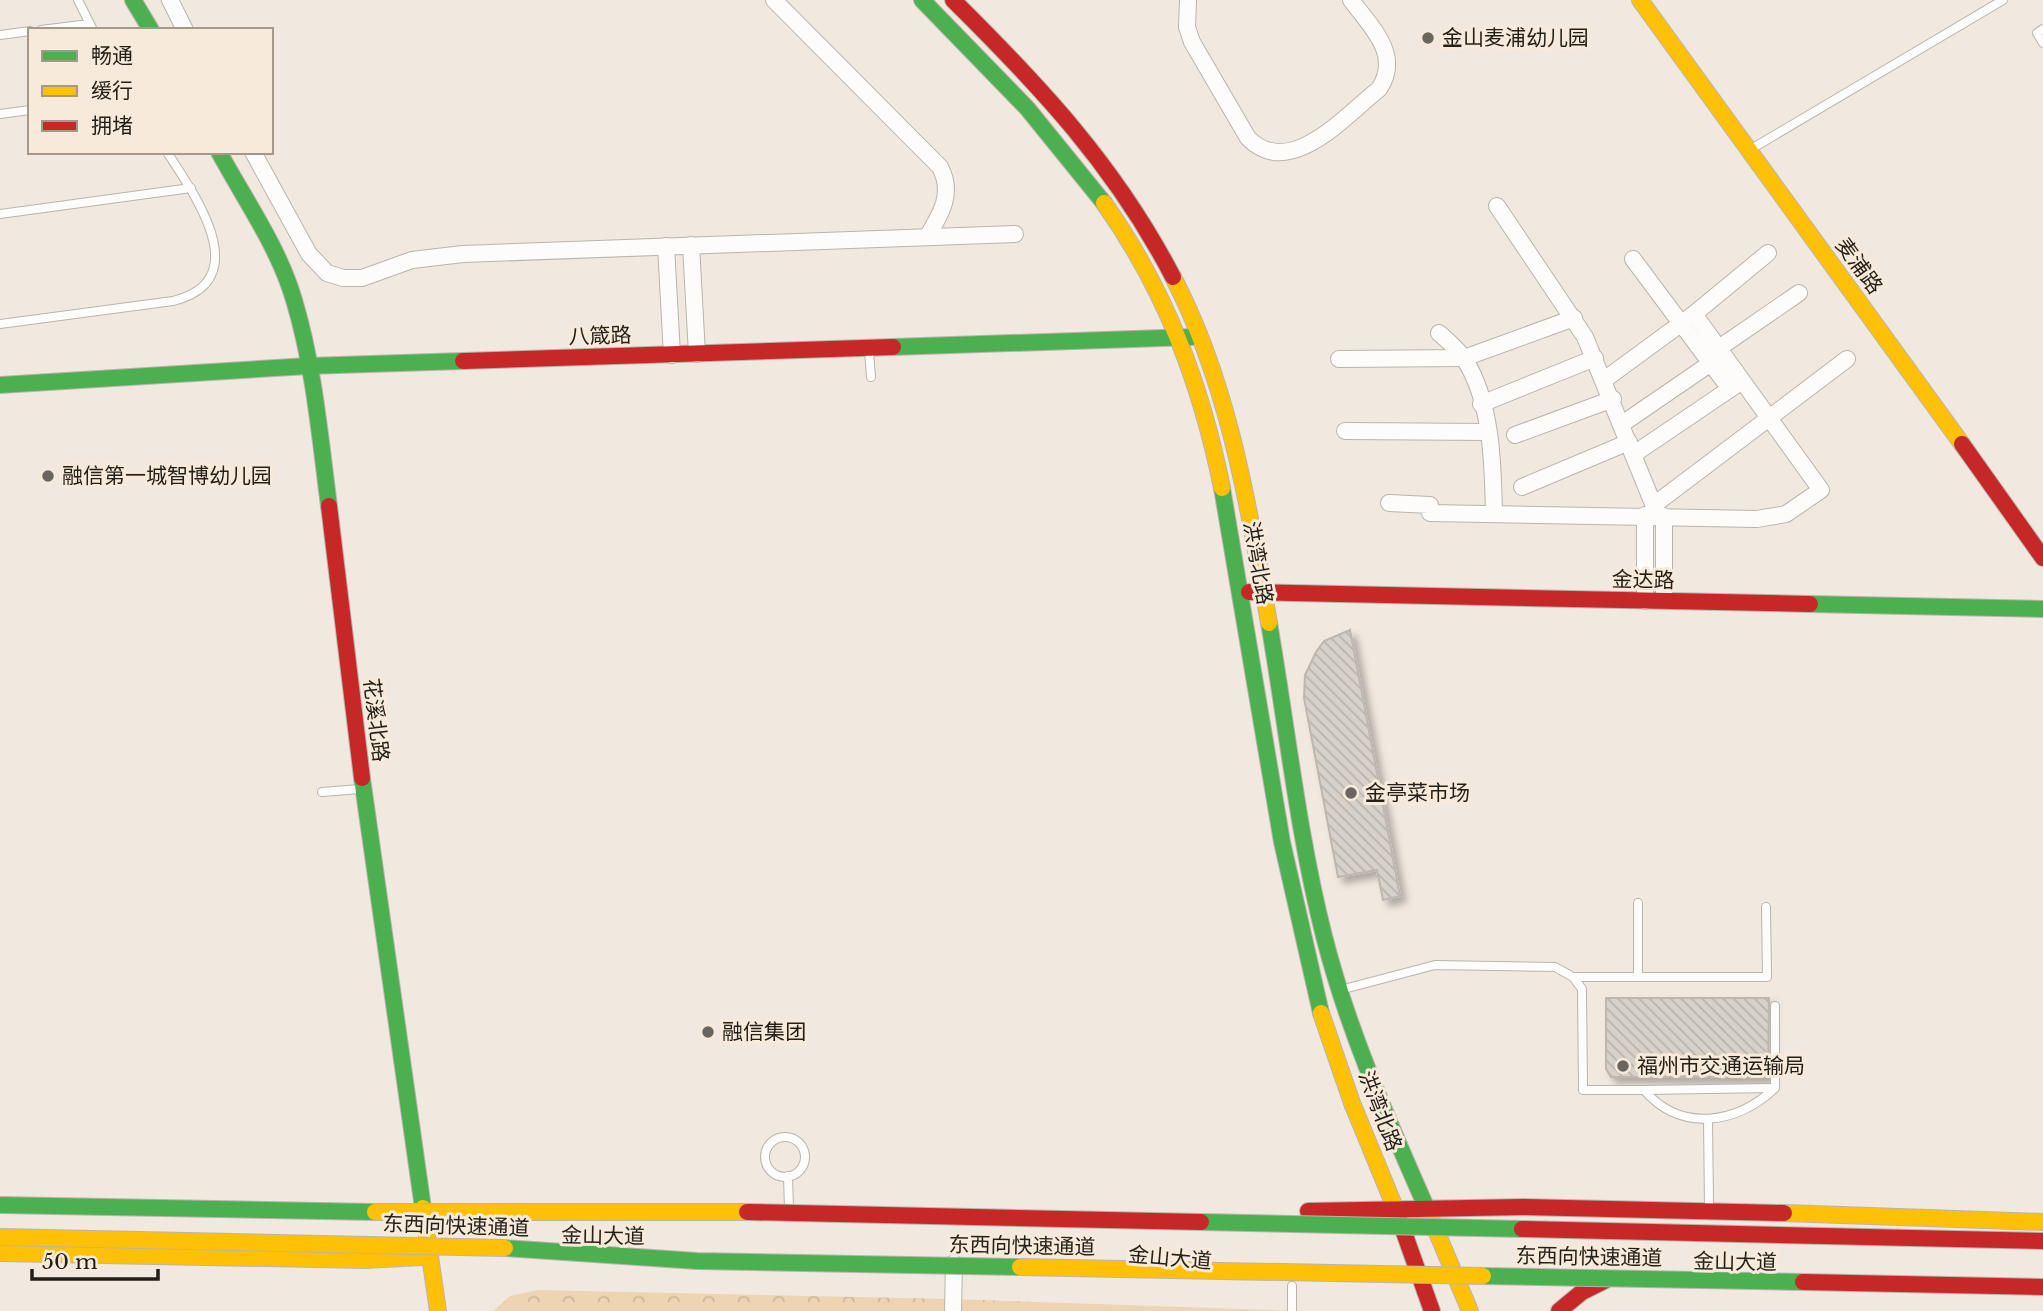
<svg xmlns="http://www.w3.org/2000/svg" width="2043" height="1311" font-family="'Libre Baskerville','Noto Sans SC',serif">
  <defs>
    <pattern id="park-crowns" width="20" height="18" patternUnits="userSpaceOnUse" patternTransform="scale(1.75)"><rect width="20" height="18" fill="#eed4b3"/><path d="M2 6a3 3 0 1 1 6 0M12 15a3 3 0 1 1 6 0" fill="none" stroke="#ccb699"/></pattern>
    <pattern id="building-back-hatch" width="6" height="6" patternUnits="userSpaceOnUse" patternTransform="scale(1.75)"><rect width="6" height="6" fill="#d7d1c9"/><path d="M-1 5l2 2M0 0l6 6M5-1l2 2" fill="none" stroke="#b8b3ac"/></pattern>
    <filter id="shadow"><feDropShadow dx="6" dy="6" stdDeviation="3.5" flood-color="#0004"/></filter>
  </defs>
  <rect width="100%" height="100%" fill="#f1e9e0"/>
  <polygon fill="url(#park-crowns)" points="538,1290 951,1299 1300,1311 493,1311 510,1296"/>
  <g fill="url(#building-back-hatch)" stroke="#bdb7b0" stroke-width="2" filter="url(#shadow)">
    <polygon points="1350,630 1400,896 1383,900 1377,870 1338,877 1304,698 1305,675 1316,652 1324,641"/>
    <polygon points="1606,998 1769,998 1768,1077 1611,1077 1606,1069"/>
  </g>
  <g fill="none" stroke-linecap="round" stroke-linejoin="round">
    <g stroke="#bab4ad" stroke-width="10">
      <g id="lane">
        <polyline points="78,0 93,30"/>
        <polyline points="2043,29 2037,33 2043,43"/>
        <polyline points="41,30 89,24"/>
        <polyline points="0,35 30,31"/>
        <polyline points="0,114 30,110"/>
        <polyline points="1753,148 2003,0"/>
        <polyline points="0,214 191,188"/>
        <path d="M0,324L173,301C257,280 194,194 167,152"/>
        <polyline points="869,351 871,377"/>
        <polyline points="322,792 360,789"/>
        <polyline points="1638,903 1638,977"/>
        <polyline points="1573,977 1767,977 1766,907"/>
        <path d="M1340,990L1435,965L1555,967L1573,977L1582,989L1583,1090H1644C1681,1133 1737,1124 1775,1088V1006"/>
        <polyline points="1644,1090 1774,1088"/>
        <polyline points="1708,1120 1709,1208"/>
        <circle cx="785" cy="1157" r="20"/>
        <polyline points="788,1176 789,1209"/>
        <polyline points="1292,1311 1292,1286"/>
      </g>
    </g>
    <g stroke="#bab4ad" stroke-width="18">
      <g id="street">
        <polyline points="170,0 185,30"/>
        <path d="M774,0L940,167C954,193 941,214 927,237"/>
        <path d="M1188,0L1187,27L1192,42L1248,138C1290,181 1346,115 1379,89C1402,55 1371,27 1351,0"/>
        <polyline points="253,152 309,254 327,273 343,278 362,278 412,260 463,254 1015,234"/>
        <polyline points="1497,206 1585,337 1658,516"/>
        <polyline points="691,245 697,354"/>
        <polyline points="666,246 672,355"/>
        <polyline points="1633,259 1730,389"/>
        <path d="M1439,333C1448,341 1459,350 1465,360C1492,403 1493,465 1494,514"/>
        <polyline points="1719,348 1799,293"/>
        <polyline points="1339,359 1464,358 1574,318"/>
        <polyline points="1604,380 1694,314 1768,253"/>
        <polyline points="1481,404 1595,358"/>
        <polyline points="1622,424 1711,363"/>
        <polyline points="1345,431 1487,432"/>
        <polyline points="1515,435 1613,399"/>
        <polyline points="1634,454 1736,385"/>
        <polyline points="1522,487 1629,442"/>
        <polyline points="1389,503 1430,505 1430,513 1757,519 1786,514 1821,490 1694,314"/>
        <polyline points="1654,505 1847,359"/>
        <polyline points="1645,601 1645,515"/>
        <polyline points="1664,601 1664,516"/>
        <polyline points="953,1311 954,1263"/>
      </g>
    </g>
    <g stroke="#bab4ad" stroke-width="18">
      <g id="fast">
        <polyline points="133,0 151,30"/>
        <polyline points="922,0 1027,108 1104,203"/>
        <path d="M219,152C245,200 279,248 294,300C314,366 320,438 329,506"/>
        <polyline points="893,347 1192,337"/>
        <polyline points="0,385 308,366 463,361"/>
        <polyline points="1222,488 1282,842 1321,1013"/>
        <polyline points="1810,604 2043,609"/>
        <path d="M1269,623C1287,727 1298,834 1324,936C1348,1031 1388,1120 1427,1209"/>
        <polyline points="362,778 423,1208"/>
      </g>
    </g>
    <g stroke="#bab4ad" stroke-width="18">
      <g id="slow">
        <polyline points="1640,0 1962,444"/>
        <path d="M1104,203C1166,291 1201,384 1222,488"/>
        <path d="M1173,277C1229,384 1248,505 1269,623"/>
        <polyline points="1321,1013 1352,1103 1396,1210"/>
        <polyline points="423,1208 438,1311"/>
        <polyline points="1427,1209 1470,1311"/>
        <polyline points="1784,1213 2043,1222"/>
        <polyline points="0,1253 365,1260 421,1257"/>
      </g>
    </g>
    <g stroke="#bab4ad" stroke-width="18">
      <g id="jam">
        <path d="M953,0C1040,86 1116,167 1173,277"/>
        <polyline points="463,361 893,347"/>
        <polyline points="1962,444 2043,558"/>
        <polyline points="329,506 362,778"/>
        <polyline points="1249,592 1810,604"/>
        <polyline points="1396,1210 1432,1311"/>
        <polyline points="1308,1211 1523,1207 1784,1213"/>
        <polyline points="1559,1311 1582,1292 1606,1280"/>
      </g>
    </g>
    <use href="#lane" stroke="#fdfcfa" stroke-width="8"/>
    <use href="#street" stroke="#fdfcfa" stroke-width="16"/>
    <use href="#fast" stroke="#4caf50" stroke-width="16"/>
    <use href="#slow" stroke="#ffc107" stroke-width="16"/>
    <use href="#jam" stroke="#c62828" stroke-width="16"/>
    <g stroke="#bab4ad" stroke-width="18" stroke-linecap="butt">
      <g id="fast-bridge">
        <polyline points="0,1205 375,1212"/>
        <polyline points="1201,1222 1522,1229"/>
        <polyline points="505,1248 697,1261 1020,1267"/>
        <polyline points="1483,1276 1803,1282"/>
      </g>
    </g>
    <g stroke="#bab4ad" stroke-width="18" stroke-linecap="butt">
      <g id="slow-bridge">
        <polyline points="375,1212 747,1212"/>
        <polyline points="0,1237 505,1248"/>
        <polyline points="1020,1267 1483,1276"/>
      </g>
    </g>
    <g stroke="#bab4ad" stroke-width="18" stroke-linecap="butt">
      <g id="jam-bridge">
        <polyline points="747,1212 1201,1222"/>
        <polyline points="1522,1229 2043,1241"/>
        <polyline points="1803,1282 2043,1287"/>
      </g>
    </g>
    <use href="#fast-bridge" stroke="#4caf50" stroke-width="16"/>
    <use href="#slow-bridge" stroke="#ffc107" stroke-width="16"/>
    <use href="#jam-bridge" stroke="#c62828" stroke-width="16"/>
  </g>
  <g fill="#6a655e" stroke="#f7eada" stroke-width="2.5">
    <circle cx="1428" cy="38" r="7"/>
    <circle cx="48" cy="476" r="7"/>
    <circle cx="1351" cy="793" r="7"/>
    <circle cx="708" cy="1032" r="7"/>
    <circle cx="1623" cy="1066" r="7"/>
  </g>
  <g text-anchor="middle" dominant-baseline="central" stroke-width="6" stroke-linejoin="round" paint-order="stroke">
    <g font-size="21" fill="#221e18" stroke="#f7eada" text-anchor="start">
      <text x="1442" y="38">金山麦浦幼儿园</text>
      <text x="62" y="476">融信第一城智博幼儿园</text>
      <text x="1365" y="793">金亭菜市场</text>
      <text x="722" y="1032">融信集团</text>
      <text x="1637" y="1066">福州市交通运输局</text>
    </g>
    <g font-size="21" fill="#221e18" stroke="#f7eada">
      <text transform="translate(1859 266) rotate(54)">麦浦路</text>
      <text transform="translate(600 336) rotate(-2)">八箴路</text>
      <text transform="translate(1258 563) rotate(80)">洪湾北路</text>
      <text transform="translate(1643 580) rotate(1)">金达路</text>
      <text transform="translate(376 720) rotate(83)">花溪北路</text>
      <text transform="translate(1380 1111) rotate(69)">洪湾北路</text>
      <text transform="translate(456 1226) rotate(2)">东西向快速通道</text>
      <text transform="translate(603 1236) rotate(1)">金山大道</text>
      <text transform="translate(1022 1246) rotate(1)">东西向快速通道</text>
      <text transform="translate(1589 1257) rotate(1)">东西向快速通道</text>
      <text transform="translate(1170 1258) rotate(5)">金山大道</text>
      <text transform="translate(1735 1262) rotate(1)">金山大道</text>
    </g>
  </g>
  <rect x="28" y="28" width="245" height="126" fill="#f7eada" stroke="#a2988c" stroke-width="2"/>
  <rect x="42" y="51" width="35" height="10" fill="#4caf50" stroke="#a2988c" stroke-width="2"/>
  <text x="91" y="63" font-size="21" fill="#221e18">畅通</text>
  <rect x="42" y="86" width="35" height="10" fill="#ffc107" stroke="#a2988c" stroke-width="2"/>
  <text x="91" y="98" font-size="21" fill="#221e18">缓行</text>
  <rect x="42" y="121" width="35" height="10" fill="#c62828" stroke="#a2988c" stroke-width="2"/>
  <text x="91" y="133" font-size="21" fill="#221e18">拥堵</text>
  <path d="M32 1269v10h126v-10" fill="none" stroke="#221e18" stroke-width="3.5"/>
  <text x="42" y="1269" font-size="21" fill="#221e18" stroke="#f7eada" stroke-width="5" paint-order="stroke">50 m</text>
</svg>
